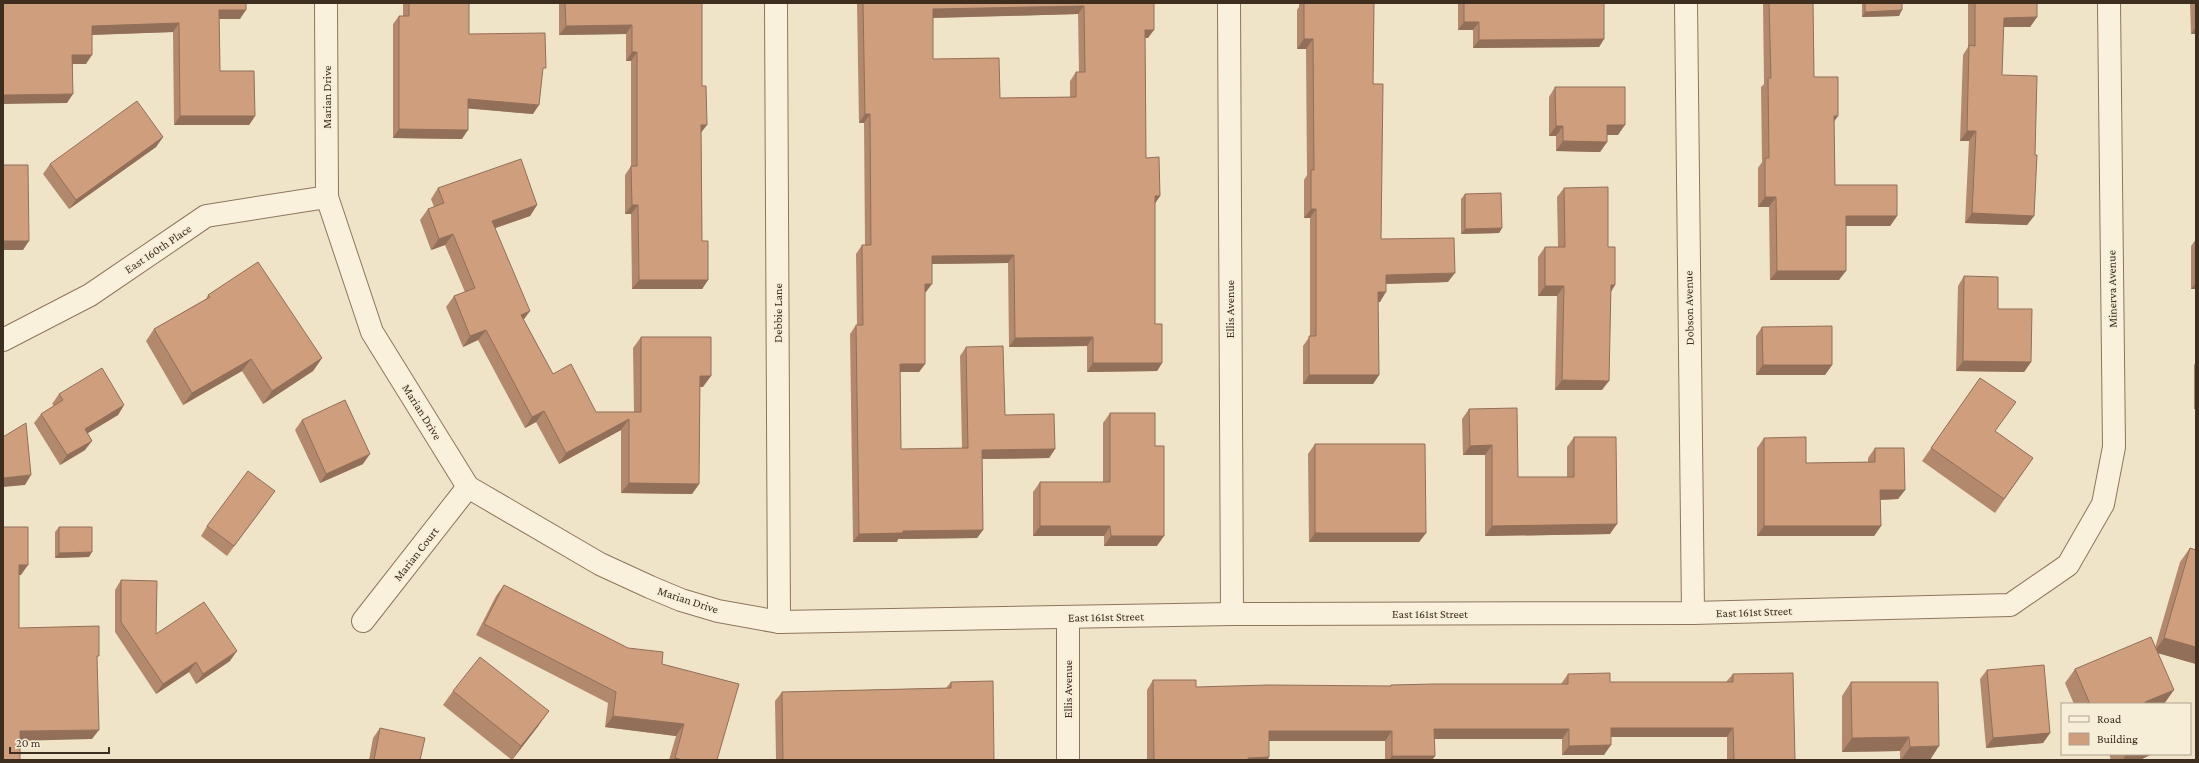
<svg xmlns="http://www.w3.org/2000/svg" width="2199" height="763" font-family="'Crimson Pro',serif">
  <rect width="100%" height="100%" fill="#f0e4c8"/>
  <g fill="none" stroke-linecap="round" stroke-linejoin="round">
    <g stroke="#8d765c" stroke-width="24">
      <g id="street">
        <polyline points="326,3 327,197 372,332 468,487 600,564 650,587 681,600 718,611 779,622 1232,614 1693,613 2010,605 2068,565 2103,504 2114,447 2109,3"/>
        <polyline points="776,3 779,622"/>
        <polyline points="1229,3 1232,614"/>
        <polyline points="1686,3 1693,613"/>
        <polyline points="3,340 90,295 206,216 327,197"/>
        <polyline points="1068,618 1068,760"/>
        <polyline points="363,621 468,487"/>
      </g>
    </g>
    <use href="#street" stroke="#faf1dc" stroke-width="22"/>
  </g>
  <g fill="#b2896c" fill-rule="evenodd">
    <polygon points="3,3 240,19 219,19 220,71 255,116 249,125 174,125 173,32 92,35 86,64 73,64 67,103"/>
    <polygon points="403,3 469,3 469,34 542,73 533,114 468,108 462,139 393,138 393,24 399,16 403,16"/>
    <polygon points="559,3 702,3 701,134 702,241 708,280 702,289 632,289 631,214 625,214 625,175 631,166 631,61 626,61 626,34 559,35"/>
    <path d="M857,3H1154L1148,38H1145L1146,158L1160,196L1155,203V324L1162,363L1157,371L1087,372V346L1009,347L1008,263L932,264L926,292H925V364L919,372H900L901,449L962,448L960,356L966,347L1005,415L1055,449L1049,458L982,459L983,530L977,538L898,539L897,542H853L850,334L856,325H857L856,254L862,245H865L864,123H859ZM1078,14L1079,72H1076L1070,81V97L1000,98L933,59V18Z"/>
    <polygon points="1299,3 1374,3 1373,84 1381,239 1448,282 1386,284 1380,302 1378,302 1379,375 1373,384 1303,384 1303,346 1310,336 1310,218 1304,218 1304,180 1307,175 1306,49 1297,49 1297,10 1299,7"/>
    <polygon points="1458,3 1604,3 1604,39 1599,47 1473,48 1473,30 1458,30"/>
    <polygon points="1763,3 1813,3 1814,77 1834,121 1835,185 1897,216 1890,226 1846,226 1839,280 1770,280 1769,207 1758,207 1758,168 1762,162 1761,87 1764,84"/>
    <polygon points="1862,3 1902,3 1899,16 1862,17"/>
    <polygon points="1968,3 2037,3 2037,17 2030,27 2003,27 2002,75 2034,216 2027,225 1965,223 1969,141 1960,141 1963,55 1968,47"/>
    <polygon points="2190,3 2196,3 2196,34 2191,34"/>
    <polygon points="1555,87 1618,135 1607,135 1607,142 1600,152 1556,151 1556,136 1549,136 1549,97"/>
    <polygon points="163,137 156,147 69,209 43,174 50,164"/>
    <polygon points="438,188 537,205 530,216 495,228 524,320 553,374 596,412 634,412 633,348 641,337 703,387 700,387 699,484 692,494 621,493 621,430 559,464 536,422 525,428 478,340 463,347 446,307 454,296 465,292 445,245 431,250 420,220 428,209 434,207 431,199"/>
    <polygon points="1564,188 1608,247 1615,285 1611,292 1602,390 1555,390 1557,296 1538,296 1538,257 1545,247 1558,247 1557,197"/>
    <polygon points="1465,194 1502,228 1499,233 1461,234 1461,199"/>
    <polygon points="2196,239 2196,289 2191,289 2191,246"/>
    <polygon points="1964,276 1998,309 2031,362 2024,372 1956,371 1958,286"/>
    <polygon points="208,295 322,358 313,371 263,404 242,371 183,405 146,341 154,329 206,299"/>
    <polygon points="1762,327 1832,365 1825,375 1756,375 1756,336"/>
    <polygon points="2196,362 2196,409 2194,409 2194,365"/>
    <polygon points="1980,378 1995,431 2033,458 1995,513 1922,461"/>
    <polygon points="59,394 124,405 118,415 88,433 85,450 60,465 34,423 41,414 54,406 52,404"/>
    <polygon points="1469,409 1518,477 1567,477 1567,447 1574,437 1610,534 1485,536 1485,455 1463,455 1462,419"/>
    <polygon points="1110,413 1155,446 1157,546 1104,546 1104,536 1033,536 1033,492 1040,482 1103,482 1103,423"/>
    <polygon points="302,420 363,464 320,483 295,430"/>
    <polygon points="1764,438 1806,463 1868,462 1868,458 1875,448 1905,490 1898,499 1880,500 1881,526 1874,536 1757,536 1757,448"/>
    <polygon points="1315,444 1426,533 1419,542 1309,542 1308,454"/>
    <polygon points="2196,450 2196,504 2195,504"/>
    <polygon points="268,501 227,556 201,536 207,526"/>
    <polygon points="59,527 89,557 55,558 55,532"/>
    <polygon points="2190,548 2196,664 2158,653 2164,704 2074,704 2065,683 2075,669 2155,648 2180,562"/>
    <polygon points="121,580 156,634 230,661 196,684 189,672 156,694 115,632 115,590"/>
    <polygon points="504,585 628,648 662,664 717,760 669,760 676,736 605,727 608,703 476,635 496,596"/>
    <polygon points="1987,670 2050,733 2043,743 1986,748 1980,679"/>
    <polygon points="1568,674 1610,682 1726,682 1733,674 1795,760 1727,760 1727,737 1611,737 1604,755 1562,755 1562,739 1434,739 1435,756 1432,760 1385,760 1385,741 1269,741 1268,760 1147,760 1147,690 1153,680 1196,687 1390,686 1391,685 1561,684"/>
    <polygon points="951,682 994,760 776,760 775,701 782,692 946,688"/>
    <polygon points="1851,682 1938,682 1930,760 1900,760 1900,751 1842,752 1842,696"/>
    <polygon points="453,691 539,725 512,760 443,705"/>
    <polygon points="380,728 420,760 369,760 373,738"/>
    <polygon points="2109,754 2152,754 2140,760 2111,760"/>
  </g>
  <g fill="#916f58">
    <polygon points="1084,6 1078,14 927,18 933,9"/>
    <polygon points="219,10 246,10 240,19 213,19"/>
    <polygon points="1902,10 1899,16 1862,17 1865,12"/>
    <polygon points="2037,17 2030,27 1997,27 2004,18"/>
    <polygon points="1464,22 1479,22 1473,30 1458,30"/>
    <polygon points="179,23 173,32 86,35 92,26"/>
    <polygon points="632,25 626,34 559,35 566,26"/>
    <polygon points="2196,27 2196,34 2191,34"/>
    <polygon points="1145,30 1154,30 1148,38 1139,38"/>
    <polygon points="1304,39 1313,39 1306,49 1297,49"/>
    <polygon points="1604,39 1599,47 1473,48 1479,40"/>
    <polygon points="632,52 637,52 631,61 626,61"/>
    <polygon points="72,55 92,55 86,64 66,64"/>
    <polygon points="73,94 67,103 3,104 3,95"/>
    <polygon points="468,99 539,105 533,114 462,108"/>
    <polygon points="865,114 870,114 864,123 859,123"/>
    <polygon points="180,116 255,116 249,125 174,125"/>
    <polygon points="1834,116 1838,116 1831,126"/>
    <polygon points="701,125 707,125 700,134"/>
    <polygon points="1607,125 1625,125 1618,135 1600,135"/>
    <polygon points="1556,126 1563,126 1556,136 1549,136"/>
    <polygon points="399,129 468,130 462,139 393,138"/>
    <polygon points="1967,131 1976,131 1969,141 1960,141"/>
    <polygon points="163,137 156,147 69,209 76,200"/>
    <polygon points="1563,141 1607,142 1600,152 1556,151"/>
    <polygon points="1155,196 1160,196 1154,205"/>
    <polygon points="1765,197 1776,197 1769,207 1758,207"/>
    <polygon points="537,205 530,216 484,232 492,221"/>
    <polygon points="632,205 638,205 631,214 625,214"/>
    <polygon points="1311,209 1316,209 1310,218 1304,218"/>
    <polygon points="1972,213 2034,216 2027,225 1965,223"/>
    <polygon points="1846,216 1897,216 1890,226 1839,226"/>
    <polygon points="1502,228 1499,233 1461,234 1465,229"/>
    <polygon points="453,234 445,245 431,250 439,239"/>
    <polygon points="3,241 29,241 23,250 3,250"/>
    <polygon points="1014,255 1008,263 926,264 932,256"/>
    <polygon points="1777,271 1846,271 1839,280 1770,280"/>
    <polygon points="1455,273 1448,282 1379,284 1386,275"/>
    <polygon points="639,280 708,280 702,289 632,289"/>
    <polygon points="2196,283 2196,289 2191,289"/>
    <polygon points="925,284 932,284 926,292 919,293"/>
    <polygon points="1611,285 1615,285 1608,295"/>
    <polygon points="1545,286 1564,286 1557,296 1538,296"/>
    <polygon points="1378,292 1386,292 1380,302 1372,302"/>
    <polygon points="530,311 522,322 521,315"/>
    <polygon points="486,330 478,340 463,347 470,336"/>
    <polygon points="1093,337 1087,346 1009,347 1015,338"/>
    <polygon points="322,358 313,371 263,404 272,391"/>
    <polygon points="251,359 242,371 183,405 192,393"/>
    <polygon points="1963,361 2031,362 2024,372 1956,371"/>
    <polygon points="1093,363 1162,363 1157,371 1087,372"/>
    <polygon points="900,364 925,364 919,372 894,372"/>
    <polygon points="1763,365 1832,365 1825,375 1756,375"/>
    <polygon points="1309,375 1379,375 1373,384 1303,384"/>
    <polygon points="700,376 711,376 703,387 693,387"/>
    <polygon points="1562,380 1609,381 1602,390 1555,390"/>
    <polygon points="124,405 118,415 78,439 85,429"/>
    <polygon points="544,411 536,422 525,428 532,417"/>
    <polygon points="629,419 621,430 559,464 566,453"/>
    <polygon points="92,441 85,450 60,465 67,455"/>
    <polygon points="1492,445 1485,455 1463,455 1470,446"/>
    <polygon points="1055,449 1049,458 976,459 982,450"/>
    <polygon points="370,454 363,464 320,483 326,474"/>
    <polygon points="31,475 25,485 3,487 3,478"/>
    <polygon points="629,483 699,484 692,494 621,493"/>
    <polygon points="1880,490 1905,490 1898,499 1873,500"/>
    <polygon points="1617,524 1610,534 1485,536 1492,526"/>
    <polygon points="1040,526 1110,526 1104,536 1033,536"/>
    <polygon points="1764,526 1881,526 1874,536 1757,536"/>
    <polygon points="983,530 977,538 898,539 897,542 853,542 859,534 903,531"/>
    <polygon points="1315,533 1426,533 1419,542 1309,542"/>
    <polygon points="1111,536 1164,536 1157,546 1104,546"/>
    <polygon points="92,552 89,557 55,558 59,553"/>
    <polygon points="19,565 28,565 21,575 13,575"/>
    <polygon points="2164,638 2196,647 2196,664 2154,652"/>
    <polygon points="237,651 230,661 196,684 203,674"/>
    <polygon points="196,662 189,672 156,694 163,684"/>
    <polygon points="2174,690 2164,704 2144,704 2145,702"/>
    <polygon points="549,711 539,725 512,760 521,746"/>
    <polygon points="613,716 684,724 676,736 605,727"/>
    <polygon points="1611,728 1733,728 1727,737 1604,737"/>
    <polygon points="1434,729 1569,729 1562,739 1427,739"/>
    <polygon points="99,730 92,739 13,741 20,731"/>
    <polygon points="1269,731 1392,731 1385,741 1262,741"/>
    <polygon points="2050,733 2043,743 1986,748 1993,738"/>
    <polygon points="1909,737 1900,751 1842,752 1852,738"/>
    <polygon points="1611,745 1604,755 1562,755 1569,746"/>
    <polygon points="1939,746 1930,760 1901,760 1910,747"/>
    <polygon points="2131,754 2152,754 2140,760 2123,760 2125,756"/>
    <polygon points="1392,756 1435,756 1432,760 1389,760"/>
    <polygon points="1269,757 1268,760 1246,760 1248,758"/>
    <polygon points="675,758 683,760 673,760"/>
  </g>
  <g fill="#cf9f7d" stroke="#916f58" fill-rule="evenodd">
    <polygon points="3,3 246,3 246,10 219,10 220,71 254,71 255,116 180,116 179,23 92,26 92,55 72,55 73,94 3,95"/>
    <polygon points="409,3 469,3 469,34 545,33 546,68 543,68 539,105 468,99 468,130 399,129 399,16 409,16"/>
    <polygon points="565,3 702,3 702,86 706,86 707,125 701,125 702,241 708,241 708,280 639,280 638,205 632,205 631,166 637,166 637,52 632,52 632,25 566,26"/>
    <path d="M863,3H1154V30H1145L1146,158L1159,157L1160,196H1155V324H1162V363H1093V337L1015,338L1014,255L932,256V284H925V364H900L901,449L968,448L966,347L1003,346L1005,415L1054,414L1055,449L982,450L983,530L903,531V533L859,534L856,325H863L862,245H871L870,114H865ZM1084,6L1085,72H1076V97L1000,98L999,58L933,59V9Z"/>
    <polygon points="1304,3 1374,3 1373,84 1383,84 1381,239 1454,238 1455,273 1386,275 1386,292 1378,292 1379,375 1309,375 1309,336 1316,336 1316,209 1311,209 1311,170 1314,170 1313,39 1304,39"/>
    <polygon points="1464,3 1604,3 1604,39 1479,40 1479,22 1464,22"/>
    <polygon points="1769,3 1813,3 1814,77 1838,77 1838,116 1834,116 1835,185 1897,185 1897,216 1846,216 1846,271 1777,271 1776,197 1765,197 1765,158 1769,158 1768,78 1771,78"/>
    <polygon points="1865,3 1902,3 1902,10 1865,12"/>
    <polygon points="1975,3 2037,3 2037,17 2004,18 2002,75 2037,76 2035,155 2037,155 2034,216 1972,213 1976,131 1967,131 1969,45 1975,46"/>
    <polygon points="1555,87 1625,87 1625,125 1607,125 1607,142 1563,141 1563,126 1556,126"/>
    <polygon points="137,101 163,137 76,200 50,164"/>
    <polygon points="521,159 537,205 492,221 530,311 521,315 553,374 571,364 596,412 641,412 641,337 711,337 711,376 700,376 699,484 629,483 629,419 566,453 544,411 532,417 486,330 470,336 454,296 475,288 453,234 439,239 428,209 444,203 438,188"/>
    <polygon points="3,165 28,165 29,241 3,241"/>
    <polygon points="1608,187 1608,247 1615,247 1615,285 1611,285 1609,381 1562,380 1564,286 1545,286 1545,247 1565,247 1564,188"/>
    <polygon points="1501,193 1502,228 1465,229 1465,194"/>
    <polygon points="258,262 322,358 272,391 251,359 192,393 154,329 210,297 208,295"/>
    <polygon points="1964,276 1998,277 1998,309 2032,309 2031,362 1963,361"/>
    <polygon points="1832,326 1832,365 1763,365 1762,327"/>
    <polygon points="102,368 124,405 85,429 92,441 67,455 41,414 63,400 59,394"/>
    <polygon points="1980,378 2016,402 1995,431 2033,458 2004,499 1931,448"/>
    <polygon points="345,400 370,454 326,474 302,420"/>
    <polygon points="1517,408 1518,477 1574,477 1574,437 1616,437 1617,524 1492,526 1492,445 1470,446 1469,409"/>
    <polygon points="1110,413 1155,413 1155,446 1164,446 1164,536 1111,536 1110,526 1040,526 1040,482 1110,482"/>
    <polygon points="26,423 31,475 3,478 3,437"/>
    <polygon points="1806,437 1806,463 1875,462 1875,448 1904,448 1905,490 1880,490 1881,526 1764,526 1764,438"/>
    <polygon points="1315,444 1425,444 1426,533 1315,533"/>
    <polygon points="248,471 275,491 234,546 207,526"/>
    <polygon points="3,527 28,527 28,565 19,565 19,628 99,626 99,656 97,656 99,730 20,731 20,760 3,760"/>
    <polygon points="59,527 92,527 92,552 59,553"/>
    <polygon points="2190,548 2196,550 2196,647 2164,638"/>
    <polygon points="121,580 157,581 156,634 204,602 237,651 203,674 196,662 163,684 121,622"/>
    <polygon points="504,585 628,648 663,652 662,664 739,684 717,760 683,760 675,758 684,724 613,716 616,692 484,624"/>
    <polygon points="2151,637 2174,690 2145,702 2146,704 2090,704 2075,669"/>
    <polygon points="480,657 549,711 521,746 453,691"/>
    <polygon points="2044,665 2050,733 1993,738 1987,670"/>
    <polygon points="1610,673 1610,682 1733,682 1733,674 1793,673 1795,760 1734,760 1733,728 1611,728 1611,745 1569,746 1569,729 1434,729 1435,756 1392,756 1392,731 1269,731 1269,757 1248,758 1248,760 1154,760 1153,680 1196,680 1196,687 1268,685 1391,686 1391,685 1433,684 1568,684 1568,674"/>
    <polygon points="993,681 994,760 783,760 782,692 951,688 951,682"/>
    <polygon points="1851,682 1938,682 1939,746 1910,747 1909,737 1852,738"/>
    <polygon points="380,728 425,738 420,760 374,760"/>
    <polygon points="2124,754 2131,754 2125,756"/>
  </g>
  <g text-anchor="middle" dominant-baseline="central" stroke-width="3.5" stroke-linejoin="round" paint-order="stroke">
    <g font-size="12" fill="#3d2e20" stroke="#f7eed8">
      <text transform="translate(327 97) rotate(-90)">Marian Drive</text>
      <text transform="translate(158 249) rotate(-34)">East 160th Place</text>
      <text transform="translate(2112 289) rotate(-91)">Minerva Avenue</text>
      <text transform="translate(1689 308) rotate(-91)">Dobson Avenue</text>
      <text transform="translate(1230 309) rotate(-90)">Ellis Avenue</text>
      <text transform="translate(778 313) rotate(-90)">Debbie Lane</text>
      <text transform="translate(422 412) rotate(58)">Marian Drive</text>
      <text transform="translate(416 554) rotate(-52)">Marian Court</text>
      <text transform="translate(688 600) rotate(18)">Marian Drive</text>
      <text transform="translate(1754 612) rotate(-2)">East 161st Street</text>
      <text x="1430" y="614">East 161st Street</text>
      <text transform="translate(1106 617) rotate(-1)">East 161st Street</text>
      <text transform="translate(1068 689) rotate(-90)">Ellis Avenue</text>
    </g>
  </g>
  <rect width="2199" height="763" fill="none" stroke="#3d2e20" stroke-width="8"/>
  <rect x="2061" y="703" width="130" height="52" fill="#f7eed8" stroke="#ada18e"/>
  <rect x="2069" y="716" width="20" height="6" fill="#faf1dc" stroke="#ada18e"/>
  <text x="2097" y="723" font-size="12" fill="#3d2e20">Road</text>
  <rect x="2069" y="733" width="20" height="12" fill="#cf9f7d" stroke="#ada18e"/>
  <text x="2097" y="743" font-size="12" fill="#3d2e20">Building</text>
  <path d="M10 747v6h99v-6" fill="none" stroke="#3d2e20" stroke-width="2"/>
  <text x="16" y="747" font-size="12" fill="#3d2e20" stroke="#f7eed8" stroke-width="3" paint-order="stroke">20 m</text>
</svg>
